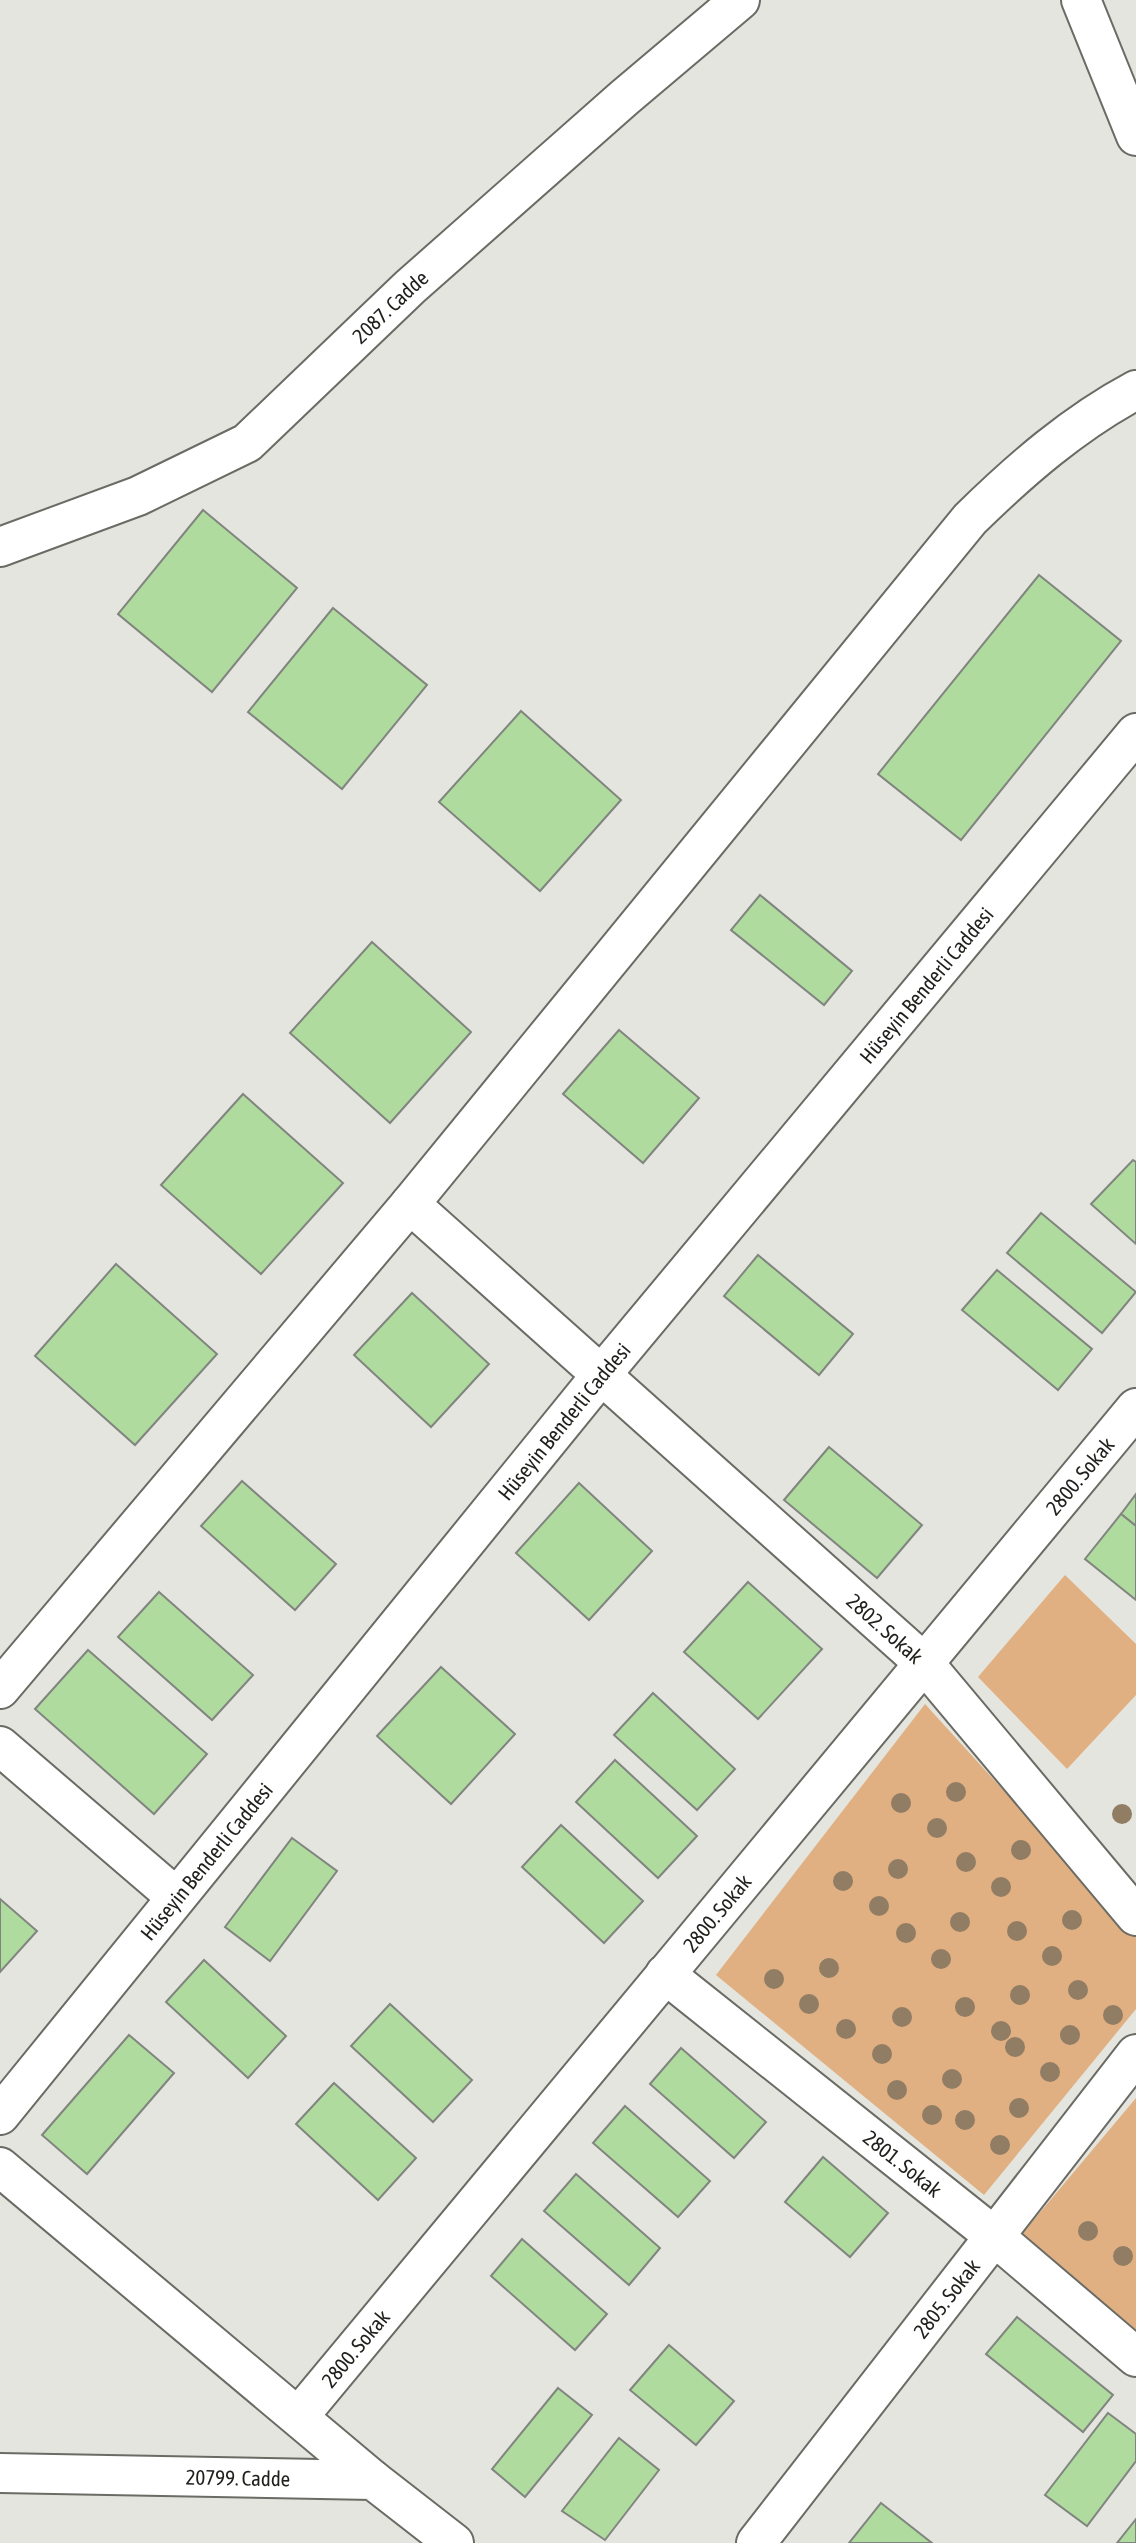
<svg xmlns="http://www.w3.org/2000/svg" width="1136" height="2543" font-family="'Asap Condensed',sans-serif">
  <rect width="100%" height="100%" fill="#e4e5de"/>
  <g fill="#e1b082">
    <polygon points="1065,1575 1136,1644 1136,1695 1067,1769 978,1677"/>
    <polygon points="925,1704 1136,1936 1136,2009 984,2195 716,1975"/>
    <polygon points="1136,2098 1136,2330 1021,2235"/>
  </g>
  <g fill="#b0db9e" stroke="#81857f" stroke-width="2">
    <polygon points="203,510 297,588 212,692 118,614"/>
    <polygon points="1039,575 1121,641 961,840 878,774"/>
    <polygon points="333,608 427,685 342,789 248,712"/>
    <polygon points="521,711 621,800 540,891 439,802"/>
    <polygon points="760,895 852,971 824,1005 731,930"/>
    <polygon points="372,942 471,1032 390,1123 290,1033"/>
    <polygon points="619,1030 699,1098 643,1163 563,1094"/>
    <polygon points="243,1094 343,1183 261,1274 161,1185"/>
    <polygon points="1133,1160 1136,1162 1136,1244 1091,1204"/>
    <polygon points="1041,1213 1136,1292 1102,1333 1007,1253"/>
    <polygon points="758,1255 853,1334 819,1375 724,1296"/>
    <polygon points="116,1264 217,1354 135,1445 35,1356"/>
    <polygon points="997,1270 1092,1349 1058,1390 962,1310"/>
    <polygon points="412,1293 489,1364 431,1427 354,1355"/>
    <polygon points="829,1447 922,1525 877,1578 784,1500"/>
    <polygon points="242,1481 336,1564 295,1610 201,1526"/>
    <polygon points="579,1483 652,1551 589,1620 516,1553"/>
    <polygon points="1136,1494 1136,1526 1121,1514"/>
    <polygon points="1121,1514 1136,1526 1136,1600 1085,1559"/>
    <polygon points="748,1582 822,1649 758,1719 684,1652"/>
    <polygon points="159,1592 253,1675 212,1720 118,1637"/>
    <polygon points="88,1650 207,1754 154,1814 35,1709"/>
    <polygon points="441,1667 515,1734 451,1804 377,1736"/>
    <polygon points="653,1693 735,1769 697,1810 614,1735"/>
    <polygon points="615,1760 697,1836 658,1878 576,1802"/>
    <polygon points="561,1825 643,1901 604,1943 522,1867"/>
    <polygon points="292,1838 337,1871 270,1961 225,1927"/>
    <polygon points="0,1899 37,1931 0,1972"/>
    <polygon points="204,1960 286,2036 248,2078 166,2002"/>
    <polygon points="390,2004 472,2080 433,2122 351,2046"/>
    <polygon points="129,2035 174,2073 87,2174 42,2135"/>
    <polygon points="681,2048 766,2122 734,2158 650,2084"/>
    <polygon points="334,2083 416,2158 378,2200 296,2124"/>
    <polygon points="625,2106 710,2181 678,2217 593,2143"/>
    <polygon points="823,2157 888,2213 850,2257 785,2202"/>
    <polygon points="576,2174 660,2248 629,2285 544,2211"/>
    <polygon points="522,2239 607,2314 575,2350 491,2276"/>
    <polygon points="1017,2317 1113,2395 1083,2432 986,2354"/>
    <polygon points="669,2345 734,2401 696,2445 630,2390"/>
    <polygon points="558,2388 592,2415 525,2497 492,2469"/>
    <polygon points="1108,2413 1136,2434 1136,2461 1087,2526 1045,2495"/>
    <polygon points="619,2438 659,2470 605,2540 562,2511"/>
    <polygon points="881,2503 932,2543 849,2543"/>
    <polygon points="1136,2519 1136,2543 1117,2543"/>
  </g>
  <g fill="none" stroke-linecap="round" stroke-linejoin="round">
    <g stroke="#6b6b65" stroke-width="42">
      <g id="minor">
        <polyline points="1081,0 1136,136"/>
        <path id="s1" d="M0,547L138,496L247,443L410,287L624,98L740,0"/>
        <path id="s2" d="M410,1204L924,1663L1136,1916"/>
        <path d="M0,1689L410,1204L970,519C1020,470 1074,423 1136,390"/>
        <polyline points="0,1746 176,1897"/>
        <path id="s3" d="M665,1974L994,2236L1136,2357"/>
        <polyline points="0,2167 373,2480"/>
        <path id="s4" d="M299,2416L1136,1408"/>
        <path id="s5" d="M0,2473L373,2480L454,2543"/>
        <path id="s6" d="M756,2543L1136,2054"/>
      </g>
    </g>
    <g stroke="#6b6b65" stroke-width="42">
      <g id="secondary">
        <path id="s7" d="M0,2115L602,1374L1136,733"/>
      </g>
    </g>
    <use href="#minor" stroke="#fff" stroke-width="38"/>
    <use href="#secondary" stroke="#fff" stroke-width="38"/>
  </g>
  <g fill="#907d64">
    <circle cx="956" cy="1792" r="10"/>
    <circle cx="901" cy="1803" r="10"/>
    <circle cx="1122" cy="1814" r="10"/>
    <circle cx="937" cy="1828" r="10"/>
    <circle cx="1021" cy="1850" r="10"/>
    <circle cx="966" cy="1862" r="10"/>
    <circle cx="898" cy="1869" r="10"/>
    <circle cx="843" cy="1881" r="10"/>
    <circle cx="1001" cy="1887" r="10"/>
    <circle cx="879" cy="1906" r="10"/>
    <circle cx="1072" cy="1920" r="10"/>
    <circle cx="960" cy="1922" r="10"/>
    <circle cx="1017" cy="1931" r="10"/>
    <circle cx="906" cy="1933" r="10"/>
    <circle cx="1052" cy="1956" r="10"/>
    <circle cx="941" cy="1959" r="10"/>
    <circle cx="829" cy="1968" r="10"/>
    <circle cx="774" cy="1979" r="10"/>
    <circle cx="1078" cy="1990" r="10"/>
    <circle cx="1020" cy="1995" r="10"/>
    <circle cx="809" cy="2004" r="10"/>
    <circle cx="965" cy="2007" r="10"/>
    <circle cx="1113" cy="2015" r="10"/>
    <circle cx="902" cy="2017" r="10"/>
    <circle cx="846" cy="2029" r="10"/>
    <circle cx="1001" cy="2031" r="10"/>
    <circle cx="1070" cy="2035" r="10"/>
    <circle cx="1015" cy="2047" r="10"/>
    <circle cx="882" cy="2054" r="10"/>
    <circle cx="1050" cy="2072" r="10"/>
    <circle cx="952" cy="2079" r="10"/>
    <circle cx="897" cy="2090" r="10"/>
    <circle cx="1019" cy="2108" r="10"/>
    <circle cx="932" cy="2115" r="10"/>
    <circle cx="965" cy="2120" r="10"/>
    <circle cx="1000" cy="2145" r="10"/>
    <circle cx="1088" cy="2231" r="10"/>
    <circle cx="1123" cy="2256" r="10"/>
  </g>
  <g text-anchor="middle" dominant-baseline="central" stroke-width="6" stroke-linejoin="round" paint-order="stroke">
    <g font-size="21" fill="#1f1f1c" stroke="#e4e5de">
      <text stroke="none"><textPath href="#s1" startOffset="466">2087. Cadde</textPath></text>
      <text stroke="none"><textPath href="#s7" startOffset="1461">Hüseyin Benderli Caddesi</textPath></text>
      <text stroke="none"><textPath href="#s7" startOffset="894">Hüseyin Benderli Caddesi</textPath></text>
      <text stroke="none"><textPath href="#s4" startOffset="1222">2800. Sokak</textPath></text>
      <text stroke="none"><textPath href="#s2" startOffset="637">2802. Sokak</textPath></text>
      <text stroke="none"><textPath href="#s7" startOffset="327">Hüseyin Benderli Caddesi</textPath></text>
      <text stroke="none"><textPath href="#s4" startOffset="654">2800. Sokak</textPath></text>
      <text stroke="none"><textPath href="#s3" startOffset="304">2801. Sokak</textPath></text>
      <text stroke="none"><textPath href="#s6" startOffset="310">2805. Sokak</textPath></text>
      <text stroke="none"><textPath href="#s4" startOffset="88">2800. Sokak</textPath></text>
      <text stroke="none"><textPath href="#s5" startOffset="238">20799. Cadde</textPath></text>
    </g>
  </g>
</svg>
